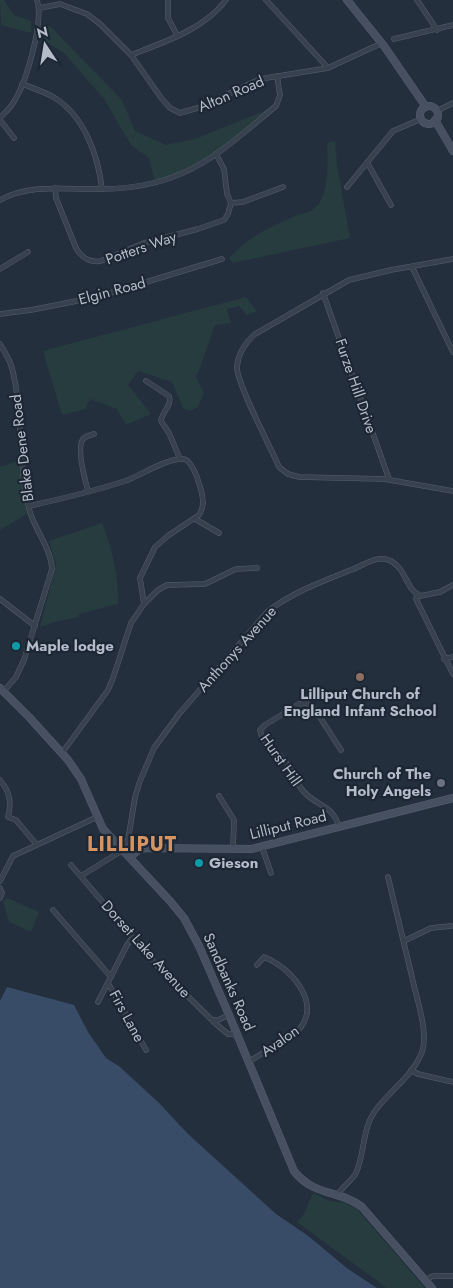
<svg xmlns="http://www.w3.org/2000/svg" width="453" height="1288" font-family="Jost,sans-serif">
  <rect width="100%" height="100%" fill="#242f3e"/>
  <g fill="#263c3f">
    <polygon points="0,0 4,0 14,15 31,21 31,33 1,25"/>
    <polygon points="43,24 51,27 122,100 135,131 166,145 195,139 276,106 204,162 155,182 149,158 131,145 104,99 64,53 41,39"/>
    <path d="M335,141L337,165L350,238L233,263L229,258C247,238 269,227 293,217C301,213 310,214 317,206C329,193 328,159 327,143Z"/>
    <polygon points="246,297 257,311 247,315 239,306 227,309 231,323 215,325 198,373 195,376 204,393 198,407 190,411 183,408 172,382 138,371 128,385 151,414 126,425 117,409 90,399 85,409 62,415 43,351"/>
    <polygon points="18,461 27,514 0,530 0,467"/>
    <path d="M102,523C112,546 119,578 118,604L79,614L78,617L54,622L40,627L56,565L49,541Z"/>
    <polygon points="7,898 39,912 31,932 9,922 3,901"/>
    <polygon points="313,1193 330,1201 345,1203 356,1208 425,1288 387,1288 297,1222 304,1214"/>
  </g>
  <polygon fill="#394c67" points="7,987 74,1005 88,1032 106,1058 120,1067 158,1102 188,1134 276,1214 307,1235 348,1269 377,1288 0,1288 0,1001"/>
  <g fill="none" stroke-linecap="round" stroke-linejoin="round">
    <g stroke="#565f6c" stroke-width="5.5">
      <g id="street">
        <polyline points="168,0 168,18 177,35"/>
        <polyline points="266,0 328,68"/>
        <polyline points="417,0 437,30"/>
        <polyline points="40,8 60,4 87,14 100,24 131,55 162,99 170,108 180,113 201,107 260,79 328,68 382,43"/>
        <polyline points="394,39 453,25"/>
        <path d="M131,55C164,42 205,29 226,0"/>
        <path d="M22,84C33,88 45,92 55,98C85,117 98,156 102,189"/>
        <polyline points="437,111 453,103"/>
        <path d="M0,118C4,113 10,109 13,103C26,84 44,22 37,0"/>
        <polyline points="0,120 14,138"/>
        <polyline points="368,164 391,205"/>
        <polyline points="347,187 393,131 421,119"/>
        <path d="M55,188L56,198L76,248C82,258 89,263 101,261L144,243L198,229L224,220L228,214L231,203L227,194L224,169L216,154"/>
        <path d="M0,200C31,183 67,190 101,189C136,189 173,181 204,162C228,148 254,124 276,106L280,95L277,76"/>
        <polyline points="231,203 243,202 283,187"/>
        <path d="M453,259L391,270L349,280L255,334C245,343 238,353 237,367C236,382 271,448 279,467L288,474L299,477L384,479L453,491"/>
        <polyline points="412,267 453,352"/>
        <polyline points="0,269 28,252"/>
        <polyline points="323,293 389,479"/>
        <polyline points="0,314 31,310 97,297 222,259"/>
        <path d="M0,344C4,351 10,360 12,368C24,415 17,466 30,512C36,532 51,548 52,569L24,660L16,677L4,691"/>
        <path d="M146,381L169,396C173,405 162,411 161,421L169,433L180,459"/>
        <path d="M88,491C85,480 76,448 83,439C86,436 90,435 94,434"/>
        <path d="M29,506C61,499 94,491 125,481C142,475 165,459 182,459C194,458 203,494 203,504C202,509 201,512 199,515L169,535L155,547L140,578L144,604L131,623L113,678L108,690L62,753"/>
        <polyline points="195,519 219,533"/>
        <polyline points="418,594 416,599 453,674"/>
        <polyline points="0,599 35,626"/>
        <polyline points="144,604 158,590 167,585 205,584 236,569 257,568"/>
        <polyline points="444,659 453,657"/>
        <path d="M0,780C9,790 12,803 8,817L16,820L36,844"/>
        <polyline points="219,796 234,820 233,849"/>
        <path d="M339,827C332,804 318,807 304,792C295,783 293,769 284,760C276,750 262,744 260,730L265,725L299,704L306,703L314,708L341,750"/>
        <polyline points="262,847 271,873"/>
        <path d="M122,848L128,840L135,797L140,781L154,748L179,714L268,611C293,592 321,582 351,570C363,566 376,554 391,561C406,569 406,589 420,596L440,592L453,585"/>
        <polyline points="71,865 161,970 217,1025 228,1034 238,1035"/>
        <polyline points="81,876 123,850"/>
        <polyline points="0,881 13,856 97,817"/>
        <polyline points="0,888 2,893 0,898"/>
        <polyline points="53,910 111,977"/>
        <polyline points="404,941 431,928 451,926"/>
        <polyline points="108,983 146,1050"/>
        <polyline points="98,1002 127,945 133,937"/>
        <polyline points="213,1020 218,1020 229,1015"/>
        <path d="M249,1061C260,1056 268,1049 279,1042C286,1037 296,1035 301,1027C321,1000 288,966 264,957L257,965"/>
        <polyline points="411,1070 418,1074 453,1082"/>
        <path d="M337,1196C341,1187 351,1182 356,1173C365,1153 362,1129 375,1111C389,1091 413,1076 422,1052C429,1032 416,997 412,977C404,943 396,910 388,877"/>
        <polyline points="425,1280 433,1276 453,1276"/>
      </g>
    </g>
    <g stroke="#565f6c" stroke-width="8">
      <g id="secondary">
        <polyline points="347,0 384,46 426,107"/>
        <circle cx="429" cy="115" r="9"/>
        <polyline points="435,120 453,151"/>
        <path d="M0,688L29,717L68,760L81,779L103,829L170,901L184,918L199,946L229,1015L294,1171C313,1196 340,1190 362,1207L432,1288"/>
        <polyline points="130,857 140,849 147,848 252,849 453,798"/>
      </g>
    </g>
    <use href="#street" stroke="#38414e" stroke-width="4.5"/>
    <use href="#secondary" stroke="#465061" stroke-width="7"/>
  </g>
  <g fill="#0f9aa8" stroke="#1d2633" stroke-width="2">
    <circle cx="16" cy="646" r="5"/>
    <circle cx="199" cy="863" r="5"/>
  </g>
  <circle fill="#8d6e63" stroke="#1d2633" stroke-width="2" cx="360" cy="677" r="5"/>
  <circle fill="#6b7280" stroke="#1d2633" stroke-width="2" cx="441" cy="783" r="5"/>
  <g text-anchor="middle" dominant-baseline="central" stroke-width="4.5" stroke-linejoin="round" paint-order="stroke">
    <g font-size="15" fill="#b4bcc9" stroke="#1d2633">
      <text transform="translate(231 94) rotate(-23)">Alton Road</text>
      <text transform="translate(141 248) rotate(-19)">Potters Way</text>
      <text transform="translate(112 291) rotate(-15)">Elgin Road</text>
      <text transform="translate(356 386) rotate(71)">Furze Hill Drive</text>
      <text transform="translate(22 448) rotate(-97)">Blake Dene Road</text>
      <text transform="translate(237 649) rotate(-48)">Anthonys Avenue</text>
      <text transform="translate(281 760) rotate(55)">Hurst Hill</text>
      <text transform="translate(288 825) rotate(-14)">Lilliput Road</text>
      <text transform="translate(146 949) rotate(48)">Dorset Lake Avenue</text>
      <text transform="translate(229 982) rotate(66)">Sandbanks Road</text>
      <text transform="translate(127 1016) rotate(61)">Firs Lane</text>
      <text transform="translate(280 1041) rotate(-35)">Avalon</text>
    </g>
    <g font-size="15" font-weight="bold" fill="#b4bcc9" stroke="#1d2633" text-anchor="start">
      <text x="26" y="646">Maple lodge</text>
      <text x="360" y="694" text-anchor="middle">Lilliput Church of<tspan x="360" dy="17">England Infant School</tspan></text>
      <text x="431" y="774" text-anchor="end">Church of The<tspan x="431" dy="17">Holy Angels</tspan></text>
      <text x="209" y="863">Gieson</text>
    </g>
    <g font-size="20" font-weight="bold" letter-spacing="1" fill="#d59563" stroke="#1d2633">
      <text x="132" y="844">LILLIPUT</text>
    </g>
  </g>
  <g transform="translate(45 45) rotate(348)" stroke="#1d2633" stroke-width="4" paint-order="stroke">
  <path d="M0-4L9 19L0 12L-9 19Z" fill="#b4bcc9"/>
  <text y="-8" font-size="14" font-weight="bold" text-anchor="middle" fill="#b4bcc9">N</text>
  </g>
</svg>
